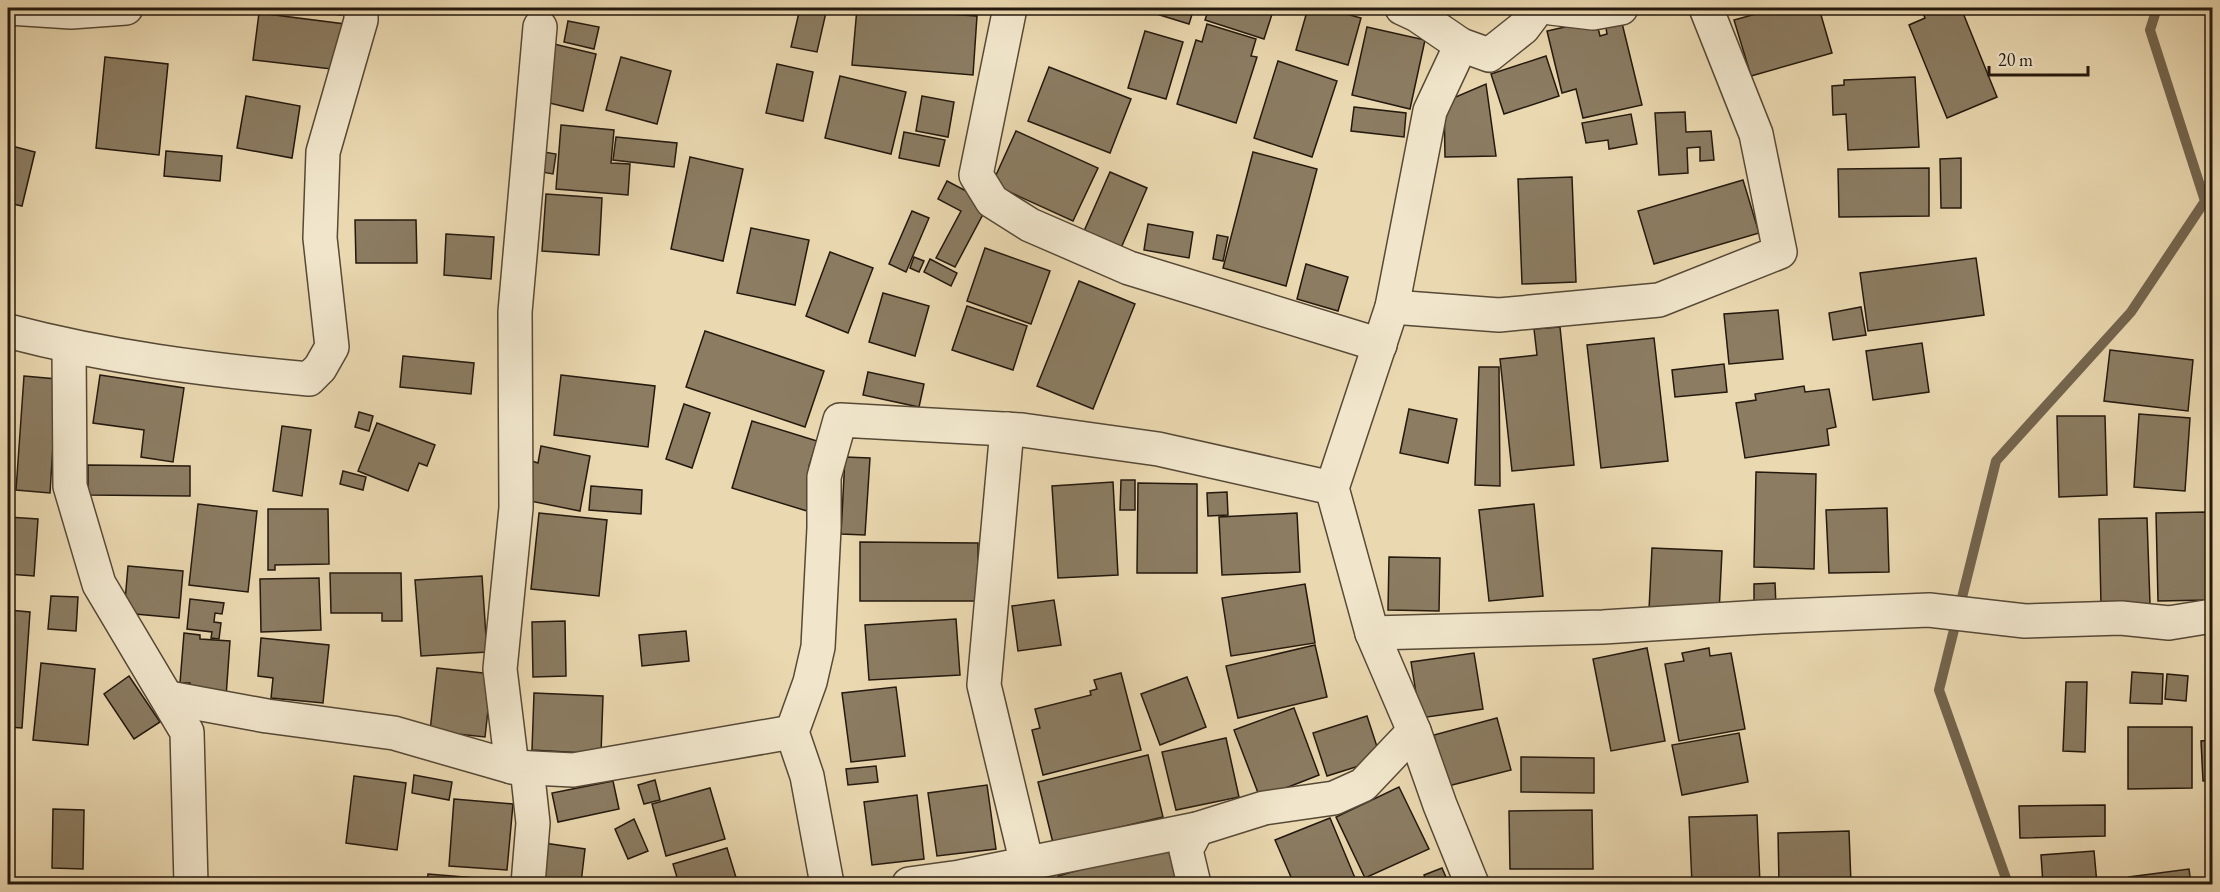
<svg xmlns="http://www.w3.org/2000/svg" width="2220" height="892" font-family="'EB Garamond',serif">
  <rect width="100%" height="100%" fill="#ead8b0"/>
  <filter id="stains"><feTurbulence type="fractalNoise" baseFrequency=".00333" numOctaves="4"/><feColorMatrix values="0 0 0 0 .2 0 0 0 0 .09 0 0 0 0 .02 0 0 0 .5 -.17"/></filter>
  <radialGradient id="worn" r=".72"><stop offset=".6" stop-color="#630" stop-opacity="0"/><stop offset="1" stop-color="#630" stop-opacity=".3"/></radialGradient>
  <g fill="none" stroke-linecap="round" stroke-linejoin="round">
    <polyline stroke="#73654e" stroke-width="10" points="2008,884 1939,690 1996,461 2131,312 2205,201 2150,30 2157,8"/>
  </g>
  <g fill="#8b7c62" stroke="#24190e" stroke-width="1.5">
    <polygon points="280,8 342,8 341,15"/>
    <polygon points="800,8 827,8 817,52 791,47"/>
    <polygon points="857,8 977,16 973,75 852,65"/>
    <polygon points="1137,8 1194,8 1189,24"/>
    <polygon points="1209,8 1274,8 1264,39 1205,20"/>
    <polygon points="1308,8 1324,8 1361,18 1348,65 1296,50"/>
    <polygon points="1777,8 1819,8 1832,53 1751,76 1734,20"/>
    <polygon points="1921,8 1961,8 1997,97 1947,118 1909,25 1925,18"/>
    <polygon points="259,13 345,24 340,70 253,60"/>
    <polygon points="1621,19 1642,105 1583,118 1576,89 1562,93 1547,31 1596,20 1600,36 1607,34 1605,22"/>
    <polygon points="568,21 599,27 594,49 564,42"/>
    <polygon points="1207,24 1256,39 1251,56 1257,57 1236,123 1177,104 1196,40 1202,42"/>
    <polygon points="1367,27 1425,40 1410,109 1352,95"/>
    <polygon points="1145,31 1183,42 1166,99 1128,88"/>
    <polygon points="554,44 596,54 583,111 541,101"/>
    <polygon points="1546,56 1559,96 1504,114 1491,74"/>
    <polygon points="105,57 168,64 159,155 96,148"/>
    <polygon points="621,57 671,71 657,124 606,110"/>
    <polygon points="1278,61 1337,81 1312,157 1254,138"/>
    <polygon points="777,64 813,72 803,121 766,113"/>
    <polygon points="1049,67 1131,99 1110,153 1028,121"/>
    <polygon points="840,76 906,92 891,154 825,138"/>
    <polygon points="1915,77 1919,147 1848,150 1846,114 1833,115 1832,86 1844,85 1844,80"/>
    <polygon points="1486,84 1496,156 1445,157 1444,102"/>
    <polygon points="246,96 300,106 292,158 237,148"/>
    <polygon points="922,96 954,102 948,137 916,131"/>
    <polygon points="1354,107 1406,113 1404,137 1351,131"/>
    <polygon points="1685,112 1686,132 1711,131 1714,160 1700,161 1700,147 1687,148 1688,173 1659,175 1655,113"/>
    <polygon points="1631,114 1637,144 1609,149 1608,140 1586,143 1582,123"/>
    <polygon points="561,125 614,130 611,163 630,164 628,195 556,189"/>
    <polygon points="1016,131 1098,168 1073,221 992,184"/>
    <polygon points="904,132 945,140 939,166 899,158"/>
    <polygon points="616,137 677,143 674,167 613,160"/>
    <polygon points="8,145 35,152 22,206 8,203"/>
    <polygon points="166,151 222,156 220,181 164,176"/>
    <polygon points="538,151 556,154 553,174 536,171"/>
    <polygon points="1253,152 1317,169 1286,286 1223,268"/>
    <polygon points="690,157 743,169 723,261 671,249"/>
    <polygon points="1961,158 1961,208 1941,208 1940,159"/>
    <polygon points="1929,168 1929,216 1839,217 1838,169"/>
    <polygon points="1110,172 1147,188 1118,255 1081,238"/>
    <polygon points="1572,177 1576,282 1522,284 1518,179"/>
    <polygon points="1743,180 1759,233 1654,264 1638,211"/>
    <polygon points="947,181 989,203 955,267 936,258 961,211 938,199"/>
    <polygon points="546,194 602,198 599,255 542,251"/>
    <polygon points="912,211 929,218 906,272 889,264"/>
    <polygon points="355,220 416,220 417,263 356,263"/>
    <polygon points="1148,224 1193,232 1189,258 1144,250"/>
    <polygon points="751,228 809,240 795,305 737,293"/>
    <polygon points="446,234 494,237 491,279 444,275"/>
    <polygon points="1217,235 1228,237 1223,261 1213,259"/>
    <polygon points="985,248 1050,271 1031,324 967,301"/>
    <polygon points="830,252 873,268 848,333 806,316"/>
    <polygon points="914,257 924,261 919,272 910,268"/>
    <polygon points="1976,258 1984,315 1868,331 1860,273"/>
    <polygon points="930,259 957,273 951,286 924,272"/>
    <polygon points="1306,264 1348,277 1338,311 1297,299"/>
    <polygon points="1079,281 1135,304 1093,409 1037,386"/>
    <polygon points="883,293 929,306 915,356 869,342"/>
    <polygon points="967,306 1027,326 1013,370 952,350"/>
    <polygon points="1861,307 1866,335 1833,340 1829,313"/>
    <polygon points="1778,310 1783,359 1729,364 1724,314"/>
    <polygon points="1560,327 1574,465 1512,471 1500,359 1537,355 1534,329"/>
    <polygon points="705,331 824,371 805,427 686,387"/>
    <polygon points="1654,338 1668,461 1601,468 1587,345"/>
    <polygon points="1922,343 1929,392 1873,400 1866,351"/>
    <polygon points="2110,350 2193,360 2188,411 2104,401"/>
    <polygon points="403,356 474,363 471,394 400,387"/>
    <polygon points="1724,364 1727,392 1675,397 1672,370"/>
    <polygon points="1479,367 1499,367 1500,486 1475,485"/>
    <polygon points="868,372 924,384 919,407 863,395"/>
    <polygon points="100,375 184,388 173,462 141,457 144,430 93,423"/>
    <polygon points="561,375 655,386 648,447 554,435"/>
    <polygon points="24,376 57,379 50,493 16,490"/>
    <polygon points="1804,386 1805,392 1829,389 1836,427 1827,429 1829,445 1745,458 1736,403 1756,400 1755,394"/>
    <polygon points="684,404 710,413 692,468 666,459"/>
    <polygon points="1409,409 1457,419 1448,463 1400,453"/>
    <polygon points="359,412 373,416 369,431 355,427"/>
    <polygon points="2139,414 2190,418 2185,491 2134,487"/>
    <polygon points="2057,416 2105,416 2107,495 2059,497"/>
    <polygon points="752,421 817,441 809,466 820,469 807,511 732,488"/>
    <polygon points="377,423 435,445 427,466 419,463 408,491 358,471"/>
    <polygon points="282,426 311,430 302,496 273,491"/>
    <polygon points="541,446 590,456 580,511 530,501 533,482 528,481 532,461 538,463"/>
    <polygon points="845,457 870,458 865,535 841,534"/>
    <polygon points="88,465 190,466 190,496 88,495"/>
    <polygon points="8,471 13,471 12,492 8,492"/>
    <polygon points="343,471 366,477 363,490 340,484"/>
    <polygon points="1756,472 1816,474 1814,569 1754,567"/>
    <polygon points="1121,480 1135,480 1135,510 1120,510"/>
    <polygon points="1113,482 1118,575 1058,578 1052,486"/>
    <polygon points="1138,483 1197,484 1197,573 1137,573"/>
    <polygon points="591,486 642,490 641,514 589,510"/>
    <polygon points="1227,492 1228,515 1208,516 1207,493"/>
    <polygon points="198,504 257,511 248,592 189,585"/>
    <polygon points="1534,504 1543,596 1489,601 1479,510"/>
    <polygon points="1887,508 1889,572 1829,573 1826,510"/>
    <polygon points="268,509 328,509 329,564 275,565 275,570 268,570"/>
    <polygon points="2207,512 2209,600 2158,601 2156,513"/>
    <polygon points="539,513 607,520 599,596 531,589"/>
    <polygon points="1297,513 1300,572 1222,575 1219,517"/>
    <polygon points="8,517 38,519 34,576 8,574"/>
    <polygon points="2147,518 2150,604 2101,605 2099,519"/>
    <polygon points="860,542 978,543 978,601 860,601"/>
    <polygon points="1652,548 1722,551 1719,613 1649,610"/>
    <polygon points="1389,557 1440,558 1439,611 1388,610"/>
    <polygon points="128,566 183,571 179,618 124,613"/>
    <polygon points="330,573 401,573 402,621 382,621 382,613 331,613"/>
    <polygon points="482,576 487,652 421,656 415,580"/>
    <polygon points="319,578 321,630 261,632 260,579"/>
    <polygon points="1775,583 1776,606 1754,606 1754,584"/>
    <polygon points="1305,584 1315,643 1231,656 1222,598"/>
    <polygon points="51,596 78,597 76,631 48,629"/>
    <polygon points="190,599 224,603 222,614 215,613 214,622 221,623 219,639 211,638 212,632 187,629"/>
    <polygon points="1054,600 1061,645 1018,651 1012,606"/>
    <polygon points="8,610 30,612 22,728 8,727"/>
    <polygon points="956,619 960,675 869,680 865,625"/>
    <polygon points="565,621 566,676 533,677 532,622"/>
    <polygon points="686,631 689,661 642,666 639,635"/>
    <polygon points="184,633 200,635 200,639 230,641 226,697 189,694 190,683 180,683"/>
    <polygon points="261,638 329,645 323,703 271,698 273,678 258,676"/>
    <polygon points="1315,645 1327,697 1238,718 1226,666"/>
    <polygon points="1647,648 1665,741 1611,751 1593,659"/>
    <polygon points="1709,648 1710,656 1731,653 1745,729 1679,741 1665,664 1684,661 1682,653"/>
    <polygon points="1474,653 1483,709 1420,718 1411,662"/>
    <polygon points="41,663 95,669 88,745 33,740"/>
    <polygon points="437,668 492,674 485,737 430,731"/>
    <polygon points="2132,672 2163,674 2162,704 2130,703"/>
    <polygon points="1121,673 1141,750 1043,775 1032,730 1040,728 1035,709 1091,695 1090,691 1097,689 1094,680"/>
    <polygon points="2167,674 2188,676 2186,701 2165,699"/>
    <polygon points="129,676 160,722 134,739 104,694"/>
    <polygon points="1187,677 1206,727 1160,745 1141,694"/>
    <polygon points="2066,682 2087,682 2085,752 2063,751"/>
    <polygon points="896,687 905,756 851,762 842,693"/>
    <polygon points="534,693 603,696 601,754 532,750"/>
    <polygon points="1294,708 1319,775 1260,798 1234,730"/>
    <polygon points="1367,716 1381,759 1327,776 1313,733"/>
    <polygon points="1497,718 1511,770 1448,786 1434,735"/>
    <polygon points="2128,727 2192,727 2192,788 2128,789"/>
    <polygon points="1739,733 1748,782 1682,795 1672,745"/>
    <polygon points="1226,738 1239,797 1176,810 1162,752"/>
    <polygon points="2212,740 2212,780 2203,781 2201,741"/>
    <polygon points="1148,755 1163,817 1053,843 1038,782"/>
    <polygon points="1521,757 1594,758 1594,793 1521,792"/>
    <polygon points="876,766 878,782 848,785 846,769"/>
    <polygon points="414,775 452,782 449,800 412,793"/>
    <polygon points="354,776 406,783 397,850 346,843"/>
    <polygon points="655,780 660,800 644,804 638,785"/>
    <polygon points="613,781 619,809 558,822 552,793"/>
    <polygon points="987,785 996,849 937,856 928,793"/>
    <polygon points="1399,787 1429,849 1365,878 1336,817"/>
    <polygon points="710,788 725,839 666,856 652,804"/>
    <polygon points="917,795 924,859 872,865 864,802"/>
    <polygon points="454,799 513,804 507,870 449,866"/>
    <polygon points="2105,805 2105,836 2020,838 2019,806"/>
    <polygon points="53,809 84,810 83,869 52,868"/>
    <polygon points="1592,810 1593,869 1510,869 1509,811"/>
    <polygon points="1757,815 1760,884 1692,884 1689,817"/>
    <polygon points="1330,818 1355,878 1339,884 1294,884 1275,840"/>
    <polygon points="634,819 648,851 628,859 615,829"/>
    <polygon points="1849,831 1851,884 1779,884 1778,833"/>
    <polygon points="544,843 585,849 581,883 539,877"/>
    <polygon points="1174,843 1185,884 1060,884 1058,876"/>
    <polygon points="727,848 738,884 679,884 673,864"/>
    <polygon points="2094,851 2097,884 2043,884 2041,855"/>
    <polygon points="1442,868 1449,884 1427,884 1424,875"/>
    <polygon points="2189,869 2191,884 2130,884 2129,877"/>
    <polygon points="428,874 500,880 500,884 427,884"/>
    <polygon points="1609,879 1609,884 1552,884 1552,881"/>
    <polygon points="1518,880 1519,884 1494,884"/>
    <polygon points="14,881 83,883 83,884 14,884"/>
  </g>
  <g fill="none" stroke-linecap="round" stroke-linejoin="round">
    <g stroke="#564936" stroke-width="36">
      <g id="street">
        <polyline points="9,8 71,12 126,8"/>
        <polyline points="1010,8 976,175 992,201 1030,225 1129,268 1380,345"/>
        <polyline points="1402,8 1417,15 1461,45 1489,55 1523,28 1538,8"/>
        <polyline points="1551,8 1593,13 1621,8"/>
        <polyline points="1461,45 1430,111 1392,307 1332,488 1372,633 1414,731 1440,805 1472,884"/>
        <polyline points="1392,307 1499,315 1659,300 1780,252 1756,134 1706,8"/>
        <path d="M8,331C107,357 206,370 309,379L320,368L332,347L320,238L323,152L361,20V8"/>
        <polyline points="69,347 70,486 99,584 187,732 191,884"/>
        <polyline points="1007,429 984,685 1027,864"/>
        <polyline points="1372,633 1603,627 1762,617 1929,610 2025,621 2121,618 2169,623 2212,616"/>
        <polyline points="169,698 267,716 394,733 512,767 573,770 792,732"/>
        <polyline points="512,767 500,669 516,508 515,312 540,27"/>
        <polyline points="527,768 533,823 528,884"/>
        <polyline points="827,884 807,776 792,732 810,682 818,647 824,528 824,477 840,420 1022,430 1158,449 1332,488"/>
        <polyline points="909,884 960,877 1197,829 1264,808 1334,798 1363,785 1414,731"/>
        <polyline points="1194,884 1186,850 1197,829"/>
      </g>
    </g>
    <use href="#street" stroke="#f1e6cc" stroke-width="33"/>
  </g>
  <rect width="2220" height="892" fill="none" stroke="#ead8b0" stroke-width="30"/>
  <rect x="9" y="9" width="2202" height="874" fill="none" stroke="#24190e" stroke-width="3"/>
  <rect x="15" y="15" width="2190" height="862" fill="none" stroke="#24190e" stroke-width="1.5"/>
  <path d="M1989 66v9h99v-9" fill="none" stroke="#24190e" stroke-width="3"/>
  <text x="1998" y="66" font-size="18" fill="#24190e" stroke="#f1e6cc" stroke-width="4.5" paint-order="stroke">20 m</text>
  <rect width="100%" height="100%" filter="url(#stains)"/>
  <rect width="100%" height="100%" fill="url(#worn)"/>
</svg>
